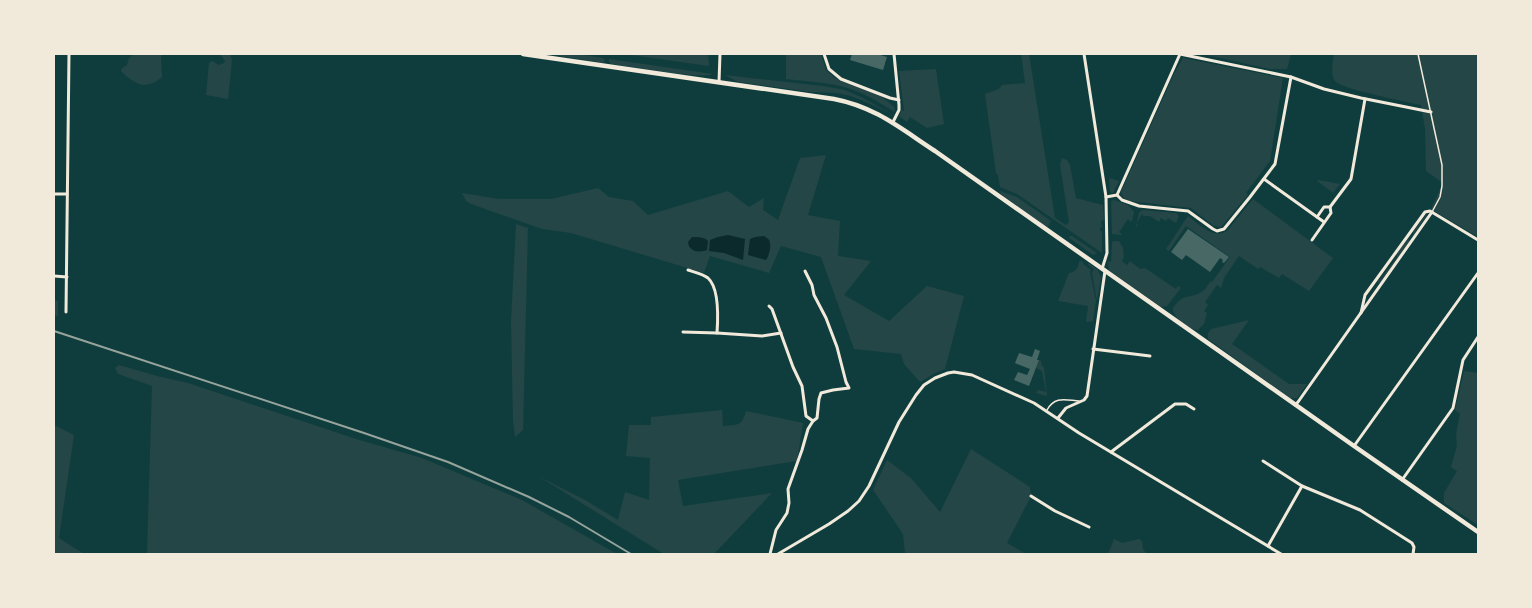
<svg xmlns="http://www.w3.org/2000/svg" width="1532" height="608" font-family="'Archivo Narrow',sans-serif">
  <rect width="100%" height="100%" fill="#0f3d3e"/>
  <g fill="#244646">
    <path d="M134,54H161L162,77C146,91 134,84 121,71L122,68L127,65L129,58Z"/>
    <polygon points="220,54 230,54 232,60 228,99 206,95 209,63 212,61 219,65 224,63 225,61"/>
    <polygon points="558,54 578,54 603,58 605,60 603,63 560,56"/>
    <polygon points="625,54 708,54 709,66"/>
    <path d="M786,54H821L826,70L835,78L881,96L894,107L895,112C883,105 871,97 859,92C836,82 810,82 786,79Z"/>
    <polygon points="1021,54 1029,54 1055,218 1066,225 1069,222 1060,165 1062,158 1067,160 1070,165 1076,198 1103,205 1104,220 1101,221 1102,227 1100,228 1100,231 1102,231 1102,253 1017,194 1000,187 998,175 996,173 985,94 999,89 1002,85 1025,83"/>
    <polygon points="1202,54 1291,54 1287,69 1270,69"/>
    <path d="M1334,54H1478V237L1431,209L1443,183L1426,171L1425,129L1421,105C1408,102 1340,89 1335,81C1330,74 1333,62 1334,54Z"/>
    <polygon points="1183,58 1283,78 1270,161 1246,193 1248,195 1221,227 1214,226 1191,208 1129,201 1123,197 1121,192 1174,74"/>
    <path d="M609,59L713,74C701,80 629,66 611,64L609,62Z"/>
    <polygon points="936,69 944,124 927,128 910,117 907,122 899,116 902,110 904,111 899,71"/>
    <polygon points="725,75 823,86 845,90 863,98 892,114 866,102 851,96 836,93 811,92 738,82"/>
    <polygon points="826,155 808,215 840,221 838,256 871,261 844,295 889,321 927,286 964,296 945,369 935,373 920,382 904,364 901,354 854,349 821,257 781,246 769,273 710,256 704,273 571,233 542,229 471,204 466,201 462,193 499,199 551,199 598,188 609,197 633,201 648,215 728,191 749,207 764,198 763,210 778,220 800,158"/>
    <polygon points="1109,178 1119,181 1113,193 1110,192"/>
    <polygon points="1318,180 1340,184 1333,193 1317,181"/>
    <polygon points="1000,191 1017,197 1051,221 1048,227 1043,225 1001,194"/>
    <path d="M1253,199L1333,258L1309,291L1282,274L1279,278L1260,267L1258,269L1239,256L1224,278L1221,288L1217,285L1205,302L1208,305L1204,311L1207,313L1204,324L1198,330C1190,330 1172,318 1173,308C1185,291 1191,300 1203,291C1206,289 1208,284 1211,281L1212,282L1230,257L1186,226L1169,251L1166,249L1188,216C1199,224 1213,240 1227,231Z"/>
    <polygon points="1114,200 1128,205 1134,212 1132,221 1131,222 1128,219 1119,232 1122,234 1121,235 1112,234 1111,201"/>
    <polygon points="1142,210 1176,213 1179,216 1176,223 1168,218 1166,221 1161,218 1159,222 1150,216 1144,216 1142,214 1136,224 1138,225 1136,227 1136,226 1139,213"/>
    <polygon points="1426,215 1427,216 1413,235 1413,232"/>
    <polygon points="516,224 528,228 523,430 515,437 513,421 511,322"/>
    <polygon points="1070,236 1072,236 1097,253 1093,255 1069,238"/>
    <polygon points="1408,239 1410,241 1381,283 1379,283 1377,281 1378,280 1381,279 1397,257 1396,254"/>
    <polygon points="1115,241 1119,241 1123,248 1124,257 1122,261 1127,265 1130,261 1140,269 1145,268 1176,289 1178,286 1180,287 1180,289 1167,306 1160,307 1109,270 1108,261 1111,262 1112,242"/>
    <path d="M1079,261L1084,262L1083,264L1091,270L1090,272L1096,301L1093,321L1086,322L1088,306L1058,301L1069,273C1076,272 1079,267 1079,261Z"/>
    <polygon points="1088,263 1098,270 1101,278 1097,301 1092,273 1094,269 1088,265"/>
    <polygon points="54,300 58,301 58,316 54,315"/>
    <polygon points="1249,320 1232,344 1289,384 1307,384 1297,398 1290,398 1208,339 1208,333 1211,329"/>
    <polygon points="1039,360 1041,361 1042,366 1044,367 1047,396 1036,393 1038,390 1046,392 1042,371 1036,368"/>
    <polygon points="119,365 157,376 188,383 356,439 422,458 522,500 617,554 147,554 152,386 118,374 115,368"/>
    <polygon points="1464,371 1478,373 1478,525 1444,503 1444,493 1457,471 1451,467 1457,446 1456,434 1460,414 1455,410"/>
    <path d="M722,410L723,426C738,425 742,426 746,411L803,423L797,461L678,480L683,506L772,493L714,554H664L538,476L585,500L618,520L625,492L649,500L650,458L626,456L629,425H651V417Z"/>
    <polygon points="54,425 74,435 59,538 84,554 54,554"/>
    <polygon points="971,449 1030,487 1031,496 1007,543 1026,554 905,554 903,534 873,490 887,460 911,478 940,512"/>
    <path d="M1114,539L1122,543L1139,539L1142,541C1143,547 1142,552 1149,554H1108Z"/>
  </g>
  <g fill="#0a2a2b">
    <polygon points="728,235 745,239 743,260 724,253 709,251 710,240 718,237"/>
    <path d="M764,236C765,237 768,238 769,240C772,245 769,256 766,260L748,255L750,239L755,237Z"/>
    <path d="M692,237C697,237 705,237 708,241L707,250C699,253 689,252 688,242Z"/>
  </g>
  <g fill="#486865">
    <polygon points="852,54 877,54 887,57 883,70 850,60"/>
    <polygon points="1188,229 1229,257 1224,263 1222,262 1223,260 1220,258 1210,272 1186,255 1182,260 1171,252"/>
    <polygon points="1035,349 1040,351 1037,360 1039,360 1029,386 1014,380 1018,372 1027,375 1030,369 1015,363 1019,353 1032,357"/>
  </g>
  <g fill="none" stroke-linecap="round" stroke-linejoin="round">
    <g stroke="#f1e9da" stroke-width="1.5">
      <polyline points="1418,54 1442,165 1442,186 1440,197 1432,212"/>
      <path d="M1047,410C1055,396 1065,400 1079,401"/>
    </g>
    <g stroke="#f1e9da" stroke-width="3">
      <polyline points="824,54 829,69 841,79 890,98 899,100"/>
      <polyline points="1084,54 1106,197 1107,253 1102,269"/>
      <polyline points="719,82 720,54"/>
      <polyline points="893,122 899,110 899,105 894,54"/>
      <polyline points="1264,179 1324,222"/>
      <polyline points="54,194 67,194"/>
      <polyline points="1117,195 1122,200 1139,206 1188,211 1213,229 1217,231 1224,229 1250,197 1275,164 1291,77"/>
      <polyline points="1106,197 1117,195 1180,54 1291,77 1324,89 1361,98 1431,112"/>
      <polyline points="1317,217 1324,207 1330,207"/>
      <polyline points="1312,240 1331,213 1330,207 1351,179 1365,99"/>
      <path d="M688,270C694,272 703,274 708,278C719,288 718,319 717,333"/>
      <polyline points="54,276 67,277"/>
      <polyline points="769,306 772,309 793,367 802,386 806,416 813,421 817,418 819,399 821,393 833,390 849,388 846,382 837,347 826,318 814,295 812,285 805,271"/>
      <polyline points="66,312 69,54"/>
      <polyline points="1361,313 1365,295 1425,212 1430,211 1478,240"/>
      <polyline points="683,332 717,333 762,336 781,333"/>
      <polyline points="1093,349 1150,356"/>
      <polyline points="1295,405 1298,402 1432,212"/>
      <polyline points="1058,418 1066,408 1084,400 1087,396 1105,271"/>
      <polyline points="1354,446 1478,273"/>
      <polyline points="1111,452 1175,404 1186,404 1194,409"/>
      <polyline points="1263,461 1302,486 1360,510 1412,543 1414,547 1413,554"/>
      <polyline points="1402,480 1453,408 1463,360 1478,337"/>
      <polyline points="1031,496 1055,511 1089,527"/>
      <polyline points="1268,546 1302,486"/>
      <polyline points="770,554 776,530 787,513 789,503 788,489 802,450 808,429 813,421"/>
      <polyline points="778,554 829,524 848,511 859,501 869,486 899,422 916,395 924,385 935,378 948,373 954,372 972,375 1034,403 1079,433 1281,554"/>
    </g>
    <path stroke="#f1e9da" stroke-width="4.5" d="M523,54L834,99C876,107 901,129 935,151L1354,446L1478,532"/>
    <polyline stroke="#97a49c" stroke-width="2" points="54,331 364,433 448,462 529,497 569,517 631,554"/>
  </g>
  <rect width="1532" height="608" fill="none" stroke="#f1e9da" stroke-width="110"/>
</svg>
